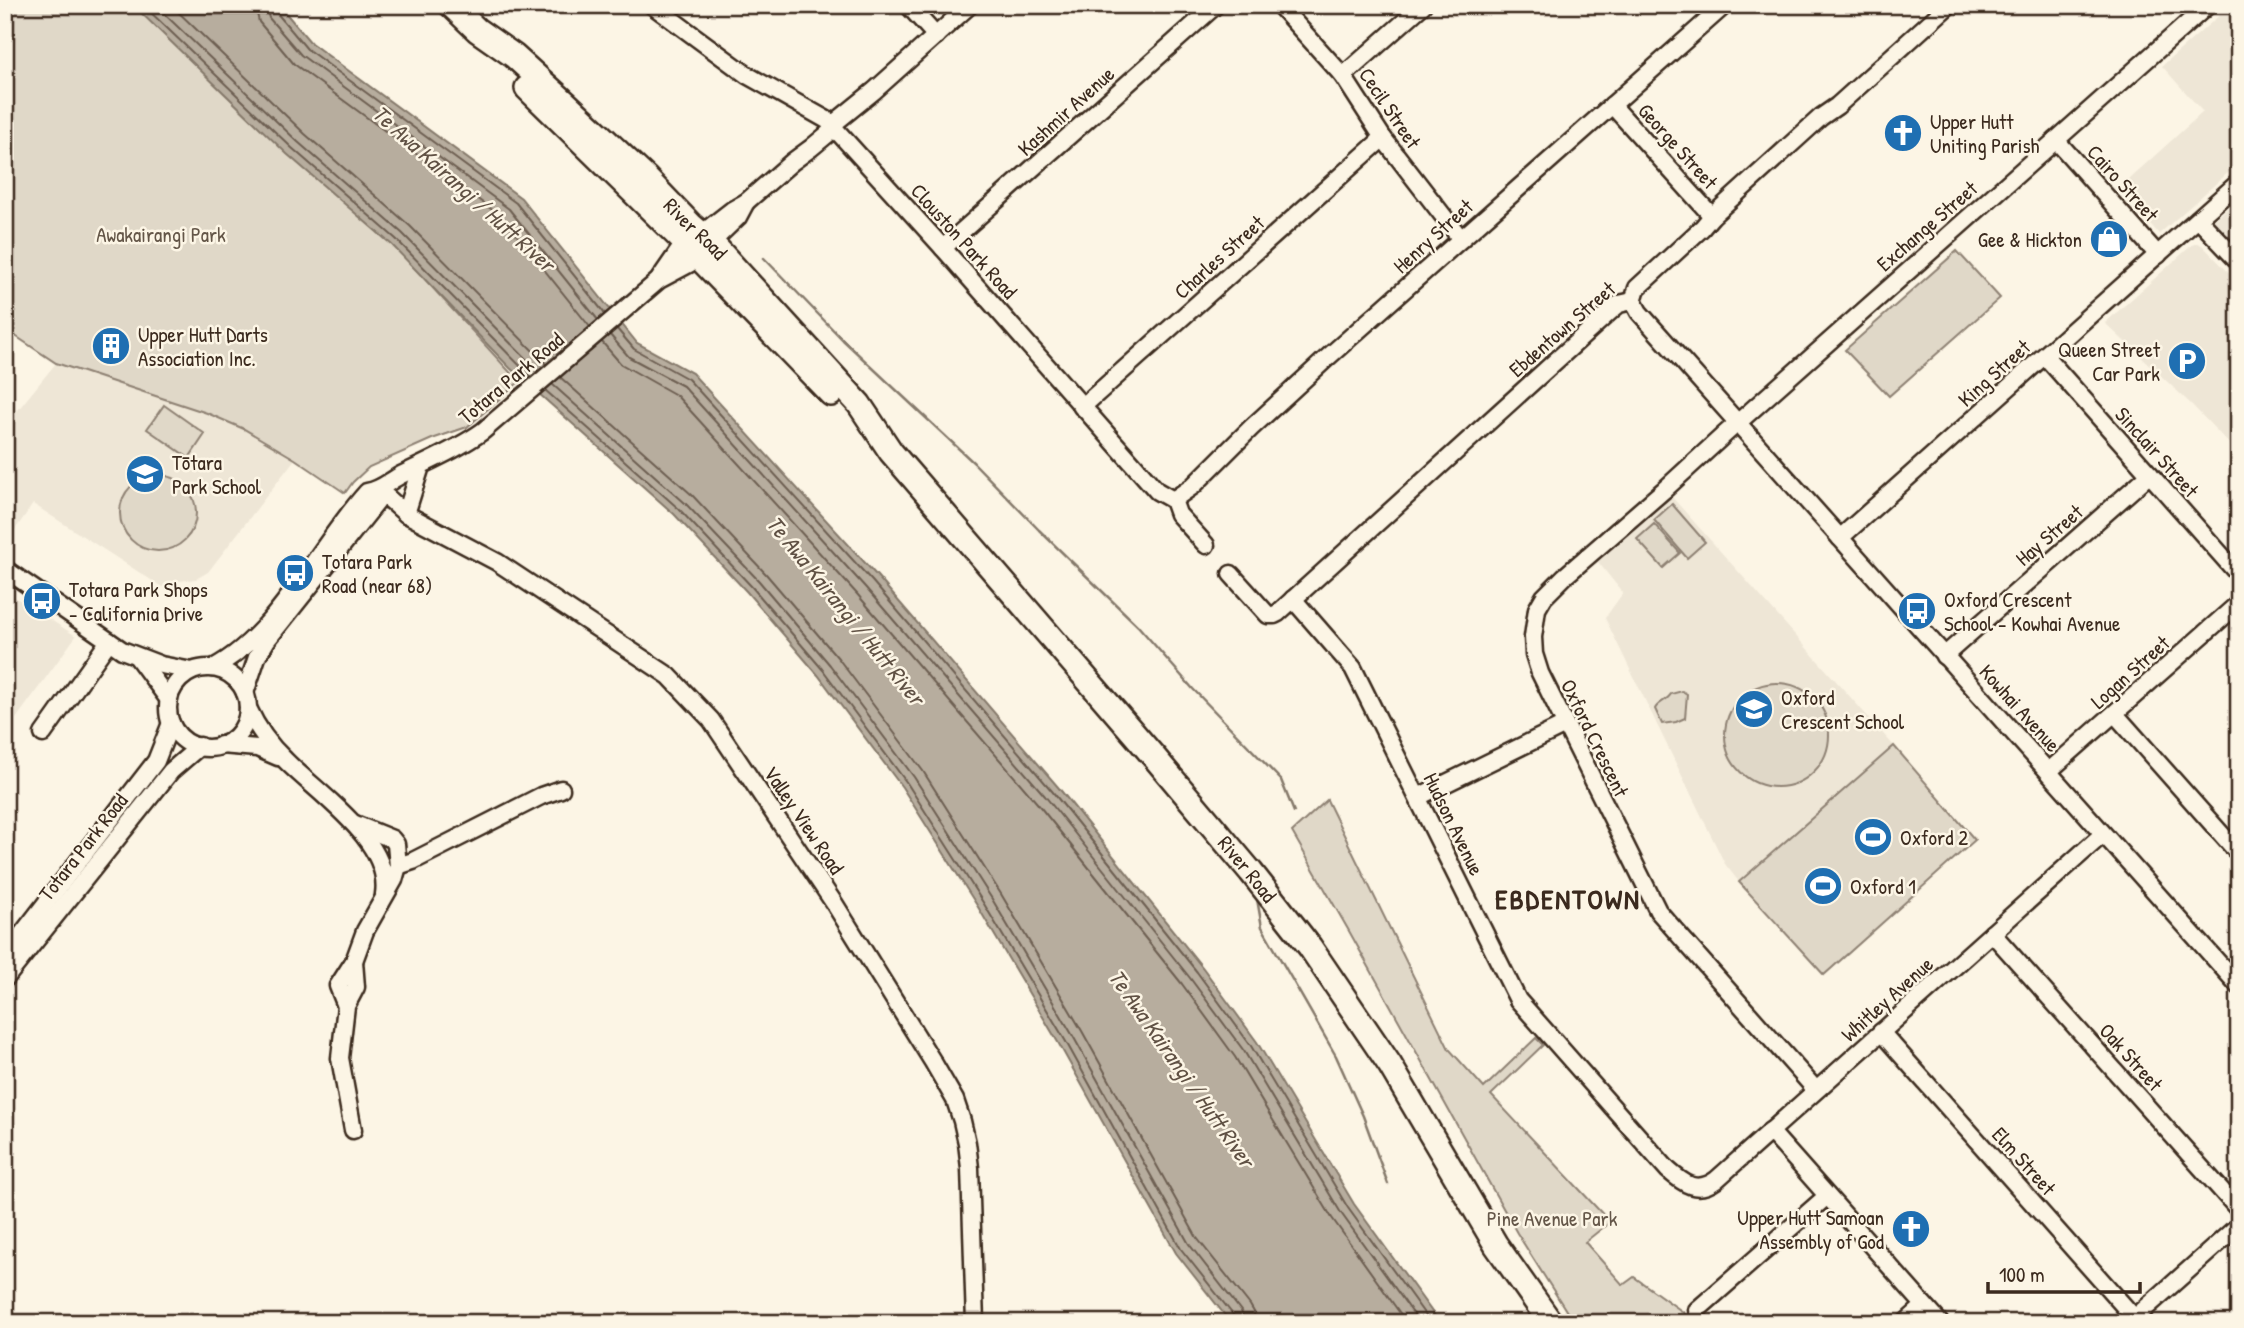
<svg xmlns="http://www.w3.org/2000/svg" width="2244" height="1328" font-family="'Patrick Hand',sans-serif">
  <rect width="100%" height="100%" fill="#fcf5e5"/>
  <filter id="ink" filterUnits="userSpaceOnUse"><feTurbulence type="fractalNoise" baseFrequency=".0143" numOctaves="2"/><feDisplacementMap in="SourceGraphic" scale="14" xChannelSelector="R" yChannelSelector="G"/><feConvolveMatrix kernelMatrix="1 2 1 2 8 2 1 2 1" color-interpolation-filters="sRGB"/></filter>
  <g filter="url(#ink)">
    <g fill="#eee6d6">
      <polygon points="2231,5 2239,5 2239,163 2159,234 2119,188 2203,112 2162,66"/>
      <polygon points="2239,198 2239,250 2212,222"/>
      <polygon points="2197,243 2202,245 2239,283 2239,454 2192,405 2105,323 2192,245"/>
      <polygon points="56,363 207,413 244,429 295,459 208,572 196,579 171,582 162,587 33,504 5,544 5,476 9,472 5,469 5,426"/>
      <polygon points="1671,496 1894,746 1739,882 1725,864 1605,618 1623,593 1598,562"/>
      <polygon points="5,591 76,636 13,723 5,718"/>
    </g>
    <g fill="#e0d8c8" stroke="#8e8173" stroke-width="2">
      <polygon points="5,5 133,5 252,107 375,225 519,382 467,427 432,439 369,467 353,482 345,493 295,459 244,429 207,413 56,363 5,329"/>
      <polygon points="1957,251 2000,298 1889,396 1845,350"/>
      <polygon points="164,405 205,434 189,458 147,429"/>
      <circle cx="158" cy="513" r="38"/>
      <polygon points="1672,504 1705,542 1687,558 1654,520"/>
      <polygon points="1654,524 1680,553 1663,568 1637,539"/>
      <circle cx="1777" cy="735" r="52"/>
      <path d="M1682,691L1687,694L1685,718L1676,722L1662,724L1655,709C1658,702 1667,701 1671,694Z"/>
      <polygon points="1894,746 1975,840 1824,975 1739,882"/>
      <polygon points="1327,800 1449,1049 1484,1088 1536,1038 1543,1045 1491,1095 1610,1222 1585,1242 1623,1285 1634,1277 1683,1312 1692,1323 1574,1323 1517,1233 1349,931 1292,832"/>
    </g>
    <polygon fill="#b7ad9e" stroke="#85796b" stroke-width="2" points="133,5 279,5 311,43 521,198 637,343 692,373 877,576 1058,787 1203,968 1257,1042 1354,1204 1440,1323 1231,1323 1176,1253 1059,1044 978,907 902,787 818,675 747,592 674,514 510,368 392,245 287,154"/>
    <g fill="none" stroke-linecap="round" stroke-linejoin="round">
      <g stroke="#6d5e51" stroke-width="2">
        <polyline points="143,5 292,148 396,239 531,377"/>
        <polyline points="155,5 298,142 402,233 538,371"/>
        <polyline points="171,5 305,134 410,226 546,364"/>
        <polyline points="255,5 259,22 294,64 502,217 590,327"/>
        <polyline points="265,5 269,18 301,55 509,209 598,320"/>
        <polyline points="274,5 276,12 307,49 516,203 605,314"/>
        <polyline points="617,329 634,349 688,379 872,581 1052,791 1197,972 1251,1046 1348,1208 1431,1323"/>
        <polyline points="610,335 629,357 683,386 865,587 1045,796 1190,978 1244,1051 1341,1213 1420,1323"/>
        <polyline points="602,342 621,364 676,395 857,594 1037,803 1182,984 1235,1057 1332,1218 1407,1323"/>
        <polyline points="560,377 692,495 766,574 838,658 923,771 1001,894 1082,1031 1197,1238 1250,1305 1254,1312 1255,1323"/>
        <polyline points="552,384 685,503 759,581 830,665 914,777 992,899 1073,1036 1189,1244 1241,1311 1245,1323"/>
        <polyline points="545,390 679,509 752,587 823,670 907,783 984,904 1065,1040 1181,1249 1234,1316 1236,1323"/>
      </g>
      <g stroke="#85796b" stroke-width="2.5">
        <polyline points="764,258 843,340 974,463 1039,530 1138,626 1193,689 1281,780 1294,812"/>
        <polyline points="1257,899 1262,927 1336,1056 1363,1116 1388,1184"/>
      </g>
      <g stroke="#3b2a1e" stroke-width="21">
        <g id="minor">
          <polyline points="652,5 747,75 827,120 943,248 1157,491 1173,500 1178,514 1206,545"/>
          <polyline points="908,5 936,36"/>
          <polyline points="1279,5 1343,76 1383,138 1461,239"/>
          <polyline points="1343,76 1423,5"/>
          <polyline points="1612,105 1712,216"/>
          <polyline points="2056,140 2158,255"/>
          <polyline points="2198,219 2239,262"/>
          <polyline points="943,248 1216,5"/>
          <polyline points="660,278 678,252 732,210 746,202 792,162 811,148 829,133 837,121 874,91 970,5"/>
          <polyline points="1633,301 1639,312 2239,986"/>
          <polyline points="1633,301 1637,288 1702,228 1712,216 1821,117 1837,106 1949,5"/>
          <polyline points="2045,356 2239,575"/>
          <polyline points="1082,407 1383,138"/>
          <polyline points="379,490 406,514 497,562 669,676 711,720 834,903 933,1062 955,1100 962,1121 967,1143 970,1168 975,1323"/>
          <polyline points="1173,500 1193,486 1251,428 1327,358 1725,5"/>
          <polyline points="406,514 421,466"/>
          <polyline points="1840,538 2239,182"/>
          <polyline points="5,569 122,650 161,665 192,671"/>
          <polyline points="1231,574 1268,615 1274,615 1278,613 1613,309 1619,304 1633,301"/>
          <path d="M1293,599L1353,668L1518,1000L1668,1170C1684,1184 1697,1194 1716,1180L2103,834"/>
          <polyline points="1944,656 2150,474"/>
          <polyline points="138,658 169,700"/>
          <path d="M213,668C278,634 317,547 367,492C381,490 388,482 401,475C429,461 458,449 483,431L659,280L689,264L738,217L746,202"/>
          <circle cx="208" cy="708" r="40"/>
          <polyline points="245,693 257,657 267,640 377,502 379,490"/>
          <path d="M248,708C257,728 269,745 285,760C318,794 392,841 384,894"/>
          <polyline points="2115,714 2239,854"/>
          <polyline points="43,734 109,641"/>
          <polyline points="221,745 257,748 278,757"/>
          <polyline points="2049,771 2239,603"/>
          <polyline points="1418,797 1565,725"/>
          <polyline points="398,866 413,861 541,796 561,789"/>
          <polyline points="1992,933 2239,1210"/>
          <polyline points="5,956 156,761 171,723"/>
          <polyline points="5,979 171,771 200,746"/>
          <polyline points="346,1006 338,986 354,961 365,931 394,880 398,866 396,844 392,839 355,824"/>
          <polyline points="1881,1032 2139,1323"/>
          <polyline points="1816,1090 1658,911 1540,673 1534,654 1533,637 1537,609 1544,597 1565,576 1664,490 1725,434 2208,5"/>
          <polyline points="353,1130 340,1058 346,1006 356,987 354,961"/>
          <polyline points="1770,1131 1940,1323"/>
          <polyline points="1697,1310 1827,1196"/>
          <polyline points="1905,1323 1924,1306"/>
          <polyline points="2129,1323 2239,1225"/>
        </g>
      </g>
      <g stroke="#3b2a1e" stroke-width="28">
        <g id="highway">
          <path id="s1" d="M451,5L477,30L514,56L566,103L646,178L691,225L712,243L859,404L891,452L1155,758L1251,872L1310,947L1390,1065L1496,1245L1551,1323"/>
          <polyline points="527,88 679,237 831,394"/>
        </g>
      </g>
      <use href="#minor" stroke="#fcf5e5" stroke-width="16"/>
      <use href="#highway" stroke="#fcf5e5" stroke-width="23"/>
    </g>
  </g>
  <defs>
    <g id="church-disc" transform="scale(2.0125)"><circle r="9.5" fill="#1f6fb2" stroke="#fcf5e5"/><path d="M-1.2-6h2.4v3.5h3.3v2.4h-3.3V6h-2.4V-.1h-3.3v-2.4h3.3Z" fill="#fff"/></g>
    <g id="shop-disc" transform="scale(2.0125)"><circle r="9.5" fill="#1f6fb2" stroke="#fcf5e5"/><path d="M-5-2.5h2.3a2.7 3.5 0 0 1 5.4 0H5L5.5 6h-11ZM-1.5-2.5h3a1.5 2.3 0 0 0-3 0Z" fill="#fff"/></g>
    <g id="building-disc" transform="scale(2.0125)"><circle r="9.5" fill="#1f6fb2" stroke="#fcf5e5"/><path d="M-4-6H4V6H1V3H-1V6H-4ZM-2.5-4.3h1.7v1.8h-1.7ZM.8-4.3h1.7v1.8H.8ZM-2.5-1h1.7V.8h-1.7ZM.8-1h1.7V.8H.8Z" fill="#fff"/></g>
    <g id="parking-disc" transform="scale(2.0125)"><circle r="9.5" fill="#1f6fb2" stroke="#fcf5e5"/><path d="M-3.5-5.5H1a3.5 3.5 0 0 1 0 7H-1V5.5H-3.5ZM-1-3.4V-.6H.8a1.4 1.4 0 0 0 0-2.8Z" fill="#fff"/></g>
    <g id="school-disc" transform="scale(2.0125)"><circle r="9.5" fill="#1f6fb2" stroke="#fcf5e5"/><path d="M0-5L7-2L0 1L-7-2ZM-4 1L0 2.5L4 1V4Q0 6-4 4Z" fill="#fff"/></g>
    <g id="bus-disc" transform="scale(2.0125)"><circle r="9.5" fill="#1f6fb2" stroke="#fcf5e5"/><path d="M-5-6H5V4H4V6H2V4H-2V6H-4V4H-5ZM-3.5-4V0h7V-4ZM-3.5 1.2v1.5H-2V1.2ZM2 1.2v1.5H3.5V1.2Z" fill="#fff"/></g>
    <g id="stadium-disc" transform="scale(2.0125)"><circle r="9.5" fill="#1f6fb2" stroke="#fcf5e5"/><path d="M0-5a6.5 5 0 1 0 0 10a6.5 5 0 1 0 0-10ZM-3.5-1.8h7v3.6h-7Z" fill="#fff"/></g>
  </defs>
  <g fill-rule="evenodd">
    <use href="#church-disc" x="1903" y="133"/>
    <use href="#shop-disc" x="2109" y="239"/>
    <use href="#building-disc" x="111" y="346"/>
    <use href="#parking-disc" x="2187" y="361"/>
    <use href="#school-disc" x="145" y="474"/>
    <use href="#bus-disc" x="295" y="573"/>
    <use href="#bus-disc" x="42" y="601"/>
    <use href="#bus-disc" x="1917" y="611"/>
    <use href="#school-disc" x="1754" y="709"/>
    <use href="#stadium-disc" x="1873" y="837"/>
    <use href="#stadium-disc" x="1823" y="886"/>
    <use href="#church-disc" x="1911" y="1229"/>
  </g>
  <g text-anchor="middle" dominant-baseline="central" stroke-width="5" stroke-linejoin="round" paint-order="stroke">
    <g font-size="21" fill="#3b2a1e" stroke="#fcf5e5">
      <text transform="translate(1390 108) rotate(56)">Cecil Street</text>
      <text transform="translate(1066 111) rotate(-42)">Kashmir Avenue</text>
      <text transform="translate(1678 146) rotate(48)">George Street</text>
      <text transform="translate(2123 183) rotate(48)">Cairo Street</text>
      <text transform="translate(1927 226) rotate(-41)">Exchange Street</text>
      <text stroke="none"><textPath href="#s1" startOffset="332">River Road</textPath></text>
      <text transform="translate(1433 236) rotate(-42)">Henry Street</text>
      <text transform="translate(964 241) rotate(48)">Clouston Park Road</text>
      <text transform="translate(1219 257) rotate(-42)">Charles Street</text>
      <text transform="translate(1562 329) rotate(-41)">Ebdentown Street</text>
      <text transform="translate(1994 373) rotate(-42)">King Street</text>
      <text transform="translate(511 378) rotate(-40)">Totara Park Road</text>
      <text transform="translate(2157 452) rotate(48)">Sinclair Street</text>
      <text transform="translate(2049 535) rotate(-41)">Hay Street</text>
      <text transform="translate(2130 672) rotate(-42)">Logan Street</text>
      <text transform="translate(2020 708) rotate(48)">Kowhai Avenue</text>
      <text transform="translate(1595 738) rotate(64)">Oxford Crescent</text>
      <text transform="translate(804 820) rotate(56)">Valley View Road</text>
      <text transform="translate(1454 824) rotate(64)">Hudson Avenue</text>
      <text transform="translate(83 847) rotate(-52)">Totara Park Road</text>
      <text stroke="none"><textPath href="#s1" startOffset="1178">River Road</textPath></text>
      <text transform="translate(1887 999) rotate(-42)">Whitley Avenue</text>
      <text transform="translate(2131 1057) rotate(48)">Oak Street</text>
      <text transform="translate(2024 1161) rotate(48)">Elm Street</text>
    </g>
    <g font-size="21" fill="#3b2a1e" stroke="#fcf5e5" text-anchor="start">
      <text x="1930" y="121">Upper Hutt<tspan x="1930" dy="24">Uniting Parish</tspan></text>
      <text x="2082" y="239" text-anchor="end">Gee &amp; Hickton</text>
      <text x="138" y="334">Upper Hutt Darts<tspan x="138" dy="24">Association Inc.</tspan></text>
      <text x="2160" y="349" text-anchor="end">Queen Street<tspan x="2160" dy="24">Car Park</tspan></text>
      <text x="172" y="462">Tōtara<tspan x="172" dy="24">Park School</tspan></text>
      <text x="322" y="561">Totara Park<tspan x="322" dy="24">Road (near 68)</tspan></text>
      <text x="69" y="589">Totara Park Shops<tspan x="69" dy="24">- California Drive</tspan></text>
      <text x="1944" y="599">Oxford Crescent<tspan x="1944" dy="24">School - Kowhai Avenue</tspan></text>
      <text x="1781" y="697">Oxford<tspan x="1781" dy="24">Crescent School</tspan></text>
      <text x="1900" y="837">Oxford 2</text>
      <text x="1850" y="886">Oxford 1</text>
      <text x="1884" y="1217" text-anchor="end">Upper Hutt Samoan<tspan x="1884" dy="24">Assembly of God</tspan></text>
    </g>
    <g font-size="21" fill="#645648" stroke="#fcf5e5">
      <text x="161" y="234">Awakairangi Park</text>
      <text x="1552" y="1218">Pine Avenue Park</text>
    </g>
    <g font-size="23" font-style="italic" fill="#605144" stroke="#fcf5e5">
      <text transform="translate(464 188) rotate(42)">Te Awa Kairangi / Hutt River</text>
      <text transform="translate(846 610) rotate(51)">Te Awa Kairangi / Hutt River</text>
      <text transform="translate(1182 1068) rotate(55)">Te Awa Kairangi / Hutt River</text>
    </g>
    <g font-size="28" font-weight="bold" letter-spacing="2" fill="#3b2a1e" stroke="#fcf5e5">
      <text x="1568" y="899">EBDENTOWN</text>
    </g>
  </g>
  <rect width="2244" height="1328" fill="none" stroke="#fcf5e5" stroke-width="28"/>
  <rect x="14" y="14" width="2216" height="1300" fill="none" stroke="#3b2a1e" stroke-width="2.5" filter="url(#ink)"/>
  <path d="M1988 1282v10h152v-10" fill="none" stroke="#3b2a1e" stroke-width="3.5"/>
  <text x="1999" y="1282" font-size="21" fill="#3b2a1e" stroke="#fcf5e5" stroke-width="5" paint-order="stroke">100 m</text>
</svg>
